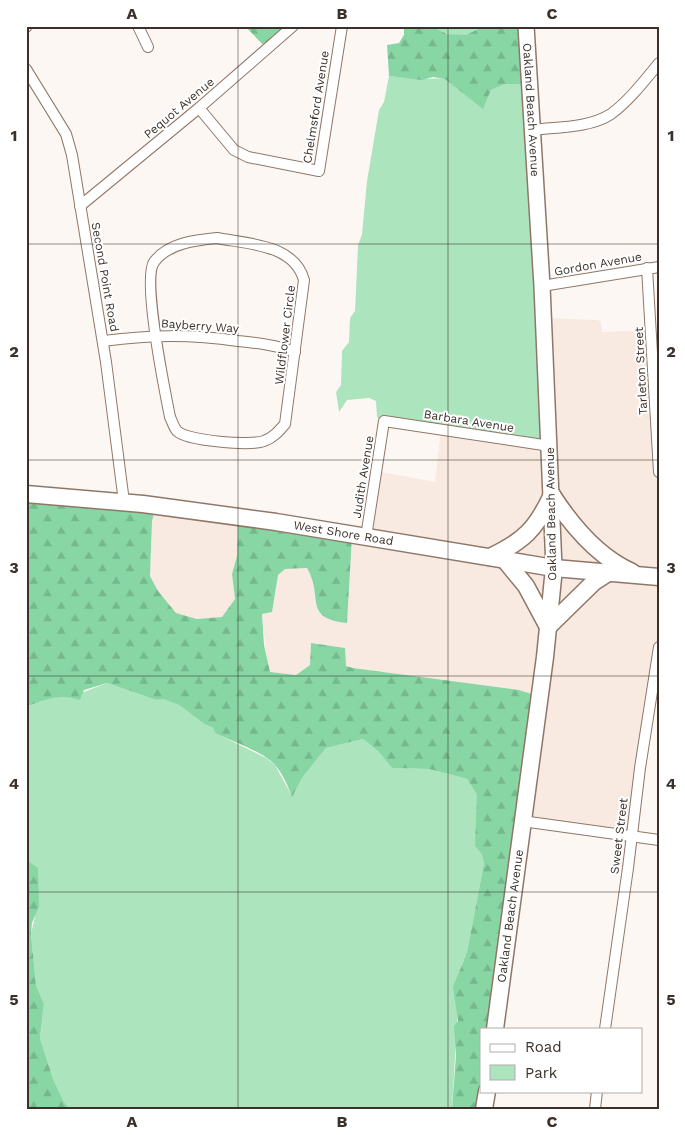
<svg xmlns="http://www.w3.org/2000/svg" width="685" height="1135" font-family="'Work Sans',sans-serif">
  <defs>
    <pattern id="forest-firs" width="22" height="20" patternUnits="userSpaceOnUse" patternTransform="scale(1.25)"><rect width="22" height="20" fill="#88d6a4"/><path d="M5 1l3.5 6h-7zM16 11l3.5 6h-7z" fill="#76b88d"/></pattern>
  </defs>
  <rect width="100%" height="100%" fill="#fdf7f3"/>
  <g fill="#f8eae1">
    <polygon points="544,318 598,320 601,322 602,332 650,330 659,486 659,645 632,833 524,822 538,696 519,690 353,668 346,666 344,661 345,648 311,643 310,665 296,675 270,672 267,662 262,614 272,612 278,575 285,569 307,568 312,577 316,605 352,536 366,536 377,471 435,482 441,430"/>
    <polygon points="156,507 238,519 237,556 232,574 235,599 222,617 198,619 176,613 158,591 150,576 152,521"/>
  </g>
  <g fill="#ace4be">
    <path d="M431,26H485C471,40 446,37 431,26Z"/>
    <polygon points="389,76 419,79 456,78 484,106 491,90 505,84 528,84 549,444 384,424 377,417 376,401 369,398 347,400 339,412 336,392 341,385 342,351 349,342 350,318 355,311 358,246 362,234 367,181 379,110 384,102"/>
    <polygon points="107,683 156,700 164,698 179,705 204,724 213,728 215,733 266,758 275,765 292,796 302,778 326,748 363,739 378,751 392,768 429,769 467,779 477,795 481,853 484,863 467,952 460,969 452,1109 70,1109 64,1102 53,1079 40,1038 44,1004 36,985 31,934 35,917 26,860 26,707 51,697 71,697"/>
  </g>
  <g fill="url(#forest-firs)">
    <polygon points="245,26 292,26 266,48"/>
    <polygon points="404,26 431,26 447,34 466,35 485,26 525,26 528,84 505,84 491,90 483,109 445,79 433,77 422,80 389,76 387,45 399,43 404,35"/>
    <path d="M26,494L156,507L152,521L150,576L158,591L176,613L197,619L222,617L235,599L232,574L237,556L238,519L352,536L347,623C302,618 324,597 307,568L285,569L278,575L272,612L262,614L264,645L270,672L296,675L310,665L311,643L345,648L346,666L353,668L519,690L538,696L494,1029H481V1091L484,1109H452L456,1055L454,1026L458,1021L453,987L467,952L484,863L481,853L475,846L477,795L467,779L429,769L392,768L378,751L363,739L326,748L302,778L292,797C288,786 283,774 275,765C264,752 231,741 215,733L213,728L204,724L179,705L164,699L156,700L107,683L84,690L80,700C60,693 45,699 26,707Z"/>
    <polygon points="26,860 38,868 39,906 32,923 31,934 36,985 44,1004 40,1038 53,1079 64,1102 70,1109 26,1108"/>
  </g>
  <g fill="none" stroke-linecap="round" stroke-linejoin="round">
    <g stroke="#8f7767" stroke-width="12">
      <g id="street">
        <polyline points="138,26 148,47"/>
        <polyline points="26,27 27,26"/>
        <polyline points="26,69 66,134 72,155 106,362 124,502"/>
        <polyline points="199,108 234,150 248,157 319,171 342,26"/>
        <path d="M532,130C556,127 590,128 611,114C629,101 645,80 659,63"/>
        <polyline points="80,206 199,108 293,26"/>
        <path d="M217,238C248,244 294,244 304,280L285,424C279,431 273,438 264,441C251,446 187,441 177,431C174,428 172,421 170,417C165,392 142,279 154,262C168,243 196,240 217,238Z"/>
        <polyline points="647,268 659,472"/>
        <polyline points="542,286 659,267"/>
        <path d="M103,341C153,335 188,334 238,341C257,343 276,345 295,352"/>
        <polyline points="366,537 384,421 550,446"/>
        <polyline points="522,821 659,840"/>
        <polyline points="605,1029 628,868 640,768 659,647"/>
        <polyline points="595,1109 597,1091"/>
      </g>
    </g>
    <g stroke="#8f7767" stroke-width="18">
      <g id="secondary">
        <path id="s1" d="M526,26L542,286L554,568"/>
      </g>
    </g>
    <g stroke="#8f7767" stroke-width="19">
      <g id="primary">
        <path id="s2" d="M26,494L143,504L276,522L554,568L659,577"/>
        <path d="M552,495C572,526 598,557 632,572"/>
        <path d="M490,557C524,541 536,529 552,495"/>
        <polyline points="503,558 526,586 548,627 594,582 608,573"/>
        <path id="s3" d="M495,1029L545,657L554,568"/>
        <polyline points="484,1109 487,1091"/>
      </g>
    </g>
    <use href="#street" stroke="#fff" stroke-width="10"/>
    <use href="#secondary" stroke="#fff" stroke-width="15"/>
    <use href="#primary" stroke="#fff" stroke-width="16"/>
  </g>
  <path fill="none" stroke="#3b312a" stroke-width="1" stroke-opacity="0.55" d="M238,26V1109M448,26V1109M26,244H659M26,460H659M26,676H659M26,892H659"/>
  <g text-anchor="middle" dominant-baseline="central" stroke-width="4" stroke-linejoin="round" paint-order="stroke">
    <g font-size="12" fill="#3b312a" stroke="#fff">
      <text transform="translate(316 107) rotate(-81)">Chelmsford Avenue</text>
      <text transform="translate(179 108) rotate(-40)">Pequot Avenue</text>
      <text stroke="none"><textPath href="#s1" startOffset="84">Oakland Beach Avenue</textPath></text>
      <text transform="translate(598 264) rotate(-10)">Gordon Avenue</text>
      <text transform="translate(105 277) rotate(80)">Second Point Road</text>
      <text transform="translate(200 326) rotate(4)">Bayberry Way</text>
      <text transform="translate(285 335) rotate(-83)">Wildflower Circle</text>
      <text transform="translate(641 371) rotate(-93)">Tarleton Street</text>
      <text transform="translate(469 421) rotate(9)">Barbara Avenue</text>
      <text transform="translate(363 477) rotate(-81)">Judith Avenue</text>
      <text transform="translate(551 514) rotate(-91)">Oakland Beach Avenue</text>
      <text stroke="none"><textPath href="#s2" startOffset="320">West Shore Road</textPath></text>
      <text transform="translate(619 836) rotate(-83)">Sweet Street</text>
      <text stroke="none"><textPath href="#s3" startOffset="114">Oakland Beach Avenue</textPath></text>
    </g>
  </g>
  <rect width="685" height="1135" fill="none" stroke="#ffffff" stroke-width="55"/>
  <rect x="480" y="1028" width="162" height="65" fill="#ffffff" stroke="#b1adaa"/>
  <rect x="490" y="1044" width="25" height="8" fill="#ffffff" stroke="#b1adaa"/>
  <text x="525" y="1052" font-size="15" fill="#3b312a">Road</text>
  <rect x="490" y="1065" width="25" height="15" fill="#ace4be" stroke="#b1adaa"/>
  <text x="525" y="1078" font-size="15" fill="#3b312a">Park</text>
  <rect x="28" y="28" width="630" height="1080" fill="none" stroke="#3b312a" stroke-width="2"/>
  <g font-size="16" text-anchor="middle" font-weight="bold" fill="#3b312a">
    <text x="132" y="19">A</text>
    <text x="342" y="19">B</text>
    <text x="552" y="19">C</text>
    <text x="14" y="141">1</text>
    <text x="671" y="141">1</text>
    <text x="14" y="357">2</text>
    <text x="671" y="357">2</text>
    <text x="14" y="573">3</text>
    <text x="671" y="573">3</text>
    <text x="14" y="789">4</text>
    <text x="671" y="789">4</text>
    <text x="14" y="1005">5</text>
    <text x="671" y="1005">5</text>
    <text x="132" y="1127">A</text>
    <text x="342" y="1127">B</text>
    <text x="552" y="1127">C</text>
  </g>
</svg>
